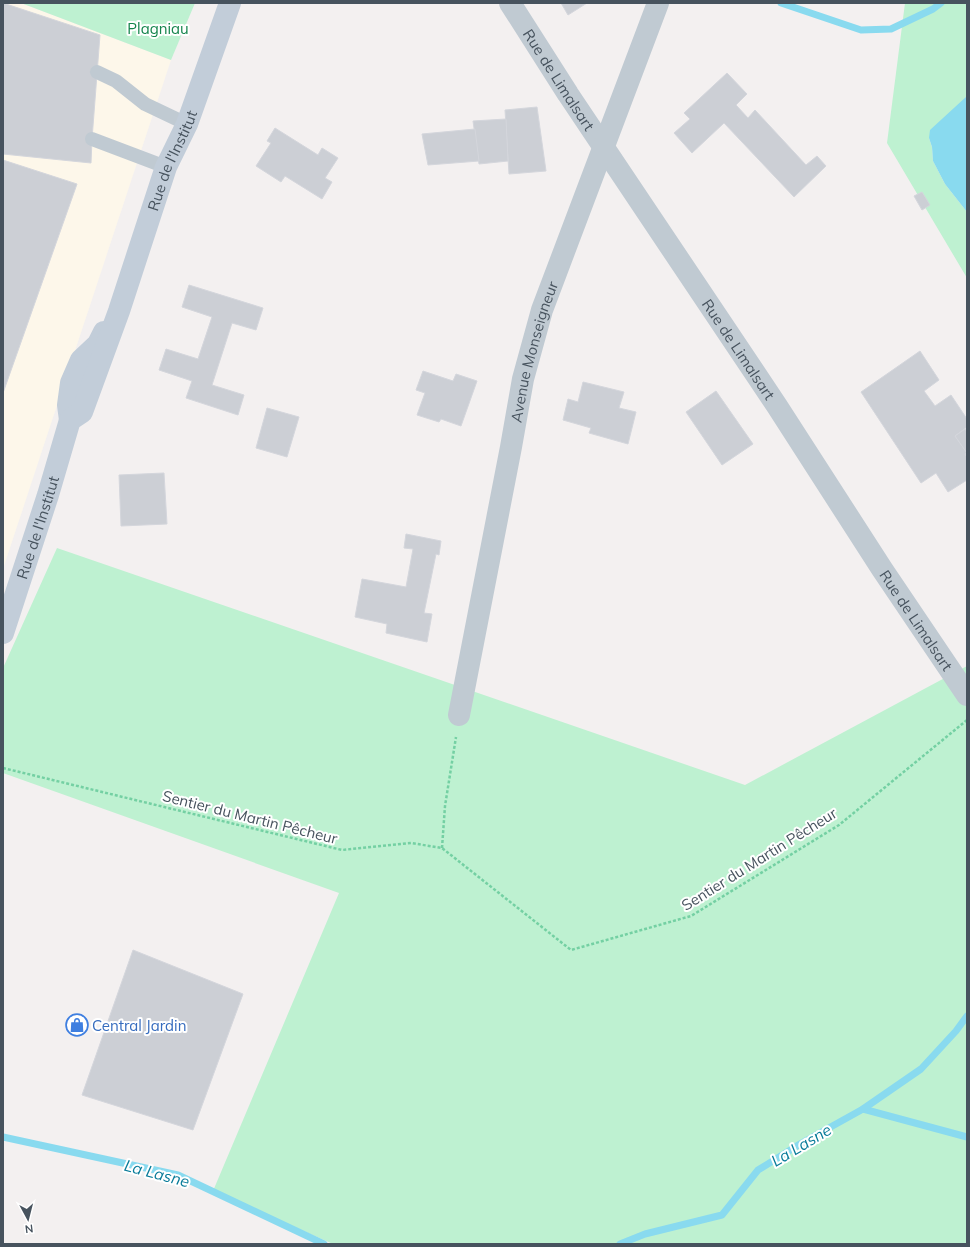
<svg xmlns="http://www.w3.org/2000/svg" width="970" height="1247" font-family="Mulish,sans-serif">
  <rect width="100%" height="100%" fill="#f3f0f0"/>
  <polygon fill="#fdf7ea" points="3,3 21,3 171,60 3,569"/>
  <g fill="#bef1d1">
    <polygon points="21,3 195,3 171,60"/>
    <polygon points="905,3 967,3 967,96 929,138 932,147 933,161 945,184 967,212 967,278 887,143"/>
    <polygon points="57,548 745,785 967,666 967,1244 333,1244 213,1191 339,893 3,773 3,668"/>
  </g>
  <polygon fill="#89daef" points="967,96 967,212 945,184 933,161 932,147 929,138 930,130"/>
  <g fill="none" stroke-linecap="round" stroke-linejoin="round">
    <g stroke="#89daef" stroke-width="7">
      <polyline points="781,3 861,30 891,29 933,9 941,3"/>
      <polyline points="863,1109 967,1137"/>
      <polyline points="3,1137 178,1175 324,1244"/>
      <polyline points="620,1244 645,1234 722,1215 758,1170 800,1144 863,1109 921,1069 956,1031 967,1016"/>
    </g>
  </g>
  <g fill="#cccfd5" stroke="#d4d6dc">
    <polygon points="3,3 100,35 92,139 91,163 3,154"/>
    <polygon points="561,3 587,3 568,15"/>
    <polygon points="727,73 747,94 736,105 748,118 755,110 806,165 817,156 826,166 794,197 724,123 692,153 674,133 690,119 684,113"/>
    <polygon points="537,107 546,171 509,174 505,110"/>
    <polygon points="506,119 508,161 479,164 473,121"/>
    <polygon points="275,128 318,155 322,148 338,158 325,178 332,182 322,199 285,176 281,182 256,166 271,143 267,141"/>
    <polygon points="475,129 479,161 428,165 422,134"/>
    <polygon points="3,160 77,184 3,393"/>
    <polygon points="922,192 930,205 922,210 914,196"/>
    <polygon points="189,285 263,308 256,330 232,323 212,385 244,395 238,415 186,398 192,381 159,370 166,349 198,359 212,317 182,307"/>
    <polygon points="920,351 939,380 924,391 935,406 951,395 967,419 967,427 955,436 967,453 965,454 967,457 967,480 948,492 936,473 921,483 861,392"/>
    <polygon points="423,371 453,381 456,374 477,381 461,426 441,419 439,422 417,415 425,393 416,390"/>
    <polygon points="583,382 624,392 619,408 636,412 628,444 589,433 591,428 563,420 568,399 578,402"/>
    <polygon points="716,391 753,444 722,465 686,412"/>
    <polygon points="267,408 299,417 287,457 256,448"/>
    <polygon points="965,429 967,432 967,457 965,454 967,453 955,436"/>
    <polygon points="164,473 167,524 121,526 119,475"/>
    <polygon points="406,534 441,541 439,555 436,554 424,613 432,614 427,642 386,633 387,624 355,617 362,579 406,587 413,549 404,548"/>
    <polygon points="133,950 243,994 193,1130 82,1095"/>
  </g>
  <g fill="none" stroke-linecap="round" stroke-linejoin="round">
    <g stroke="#74d0a3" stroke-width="2.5" stroke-dasharray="3 2" stroke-linecap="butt">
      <polyline points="3,768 342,850 411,843 442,848 571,950 691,916 839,825 967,720"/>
      <polyline points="442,848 445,806 456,737"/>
    </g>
    <g stroke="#c0cad2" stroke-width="14">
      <polyline points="97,72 116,81 145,104 187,124"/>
      <polyline points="92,139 166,167"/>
    </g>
    <g stroke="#c0cad2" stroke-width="22">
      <path id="s1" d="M510,3L568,94L777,406L882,569L967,695"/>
      <path id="s2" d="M459,715L511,447L523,379L542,310L658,3"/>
    </g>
    <g stroke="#c2cdd9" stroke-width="22">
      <polyline points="70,420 68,405 71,383 81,360 98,344 104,332"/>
      <path id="s3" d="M3,633L48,495L70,420L82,412L119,311L166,167L187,124L230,3"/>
    </g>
  </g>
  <defs>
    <g id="shop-ring" transform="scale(1.15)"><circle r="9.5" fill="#fff" stroke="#3f7fe0" stroke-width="1.5"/><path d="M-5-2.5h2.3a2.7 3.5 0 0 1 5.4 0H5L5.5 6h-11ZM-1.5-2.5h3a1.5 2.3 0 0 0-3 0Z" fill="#3f7fe0"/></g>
  </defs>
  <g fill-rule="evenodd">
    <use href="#shop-ring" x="77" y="1025"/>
  </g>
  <g text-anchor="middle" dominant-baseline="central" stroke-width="4" stroke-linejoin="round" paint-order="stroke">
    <g font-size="15" fill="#14844c" stroke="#fff">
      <text x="158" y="28">Plagniau</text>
    </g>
    <g font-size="15" fill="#47535e" stroke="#fff">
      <text stroke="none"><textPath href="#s1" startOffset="91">Rue de Limalsart</textPath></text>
      <text stroke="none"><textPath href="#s3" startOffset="505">Rue de l'Institut</textPath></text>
      <text stroke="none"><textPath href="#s1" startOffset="415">Rue de Limalsart</textPath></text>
      <text stroke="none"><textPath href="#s2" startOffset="371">Avenue Monseigneur</textPath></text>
      <text stroke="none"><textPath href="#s3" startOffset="111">Rue de l'Institut</textPath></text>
      <text stroke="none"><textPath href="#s1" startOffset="739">Rue de Limalsart</textPath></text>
      <text transform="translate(250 817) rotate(14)">Sentier du Martin Pêcheur</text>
      <text transform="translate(759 859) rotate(-32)">Sentier du Martin Pêcheur</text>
    </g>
    <g font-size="15" fill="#366cbe" stroke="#fff" text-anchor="start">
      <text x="92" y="1025">Central Jardin</text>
    </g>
    <g font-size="16" font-style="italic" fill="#087b99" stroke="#fff">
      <text transform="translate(801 1145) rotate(-31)">La Lasne</text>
      <text transform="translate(157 1173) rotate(15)">La Lasne</text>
    </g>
  </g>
  <rect width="970" height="1247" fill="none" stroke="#47535e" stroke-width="8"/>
  <g transform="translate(28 1219) rotate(173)" stroke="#ffffff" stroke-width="3" paint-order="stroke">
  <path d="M0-3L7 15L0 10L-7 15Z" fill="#47535e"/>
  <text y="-6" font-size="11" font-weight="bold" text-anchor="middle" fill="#47535e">N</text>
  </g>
</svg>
